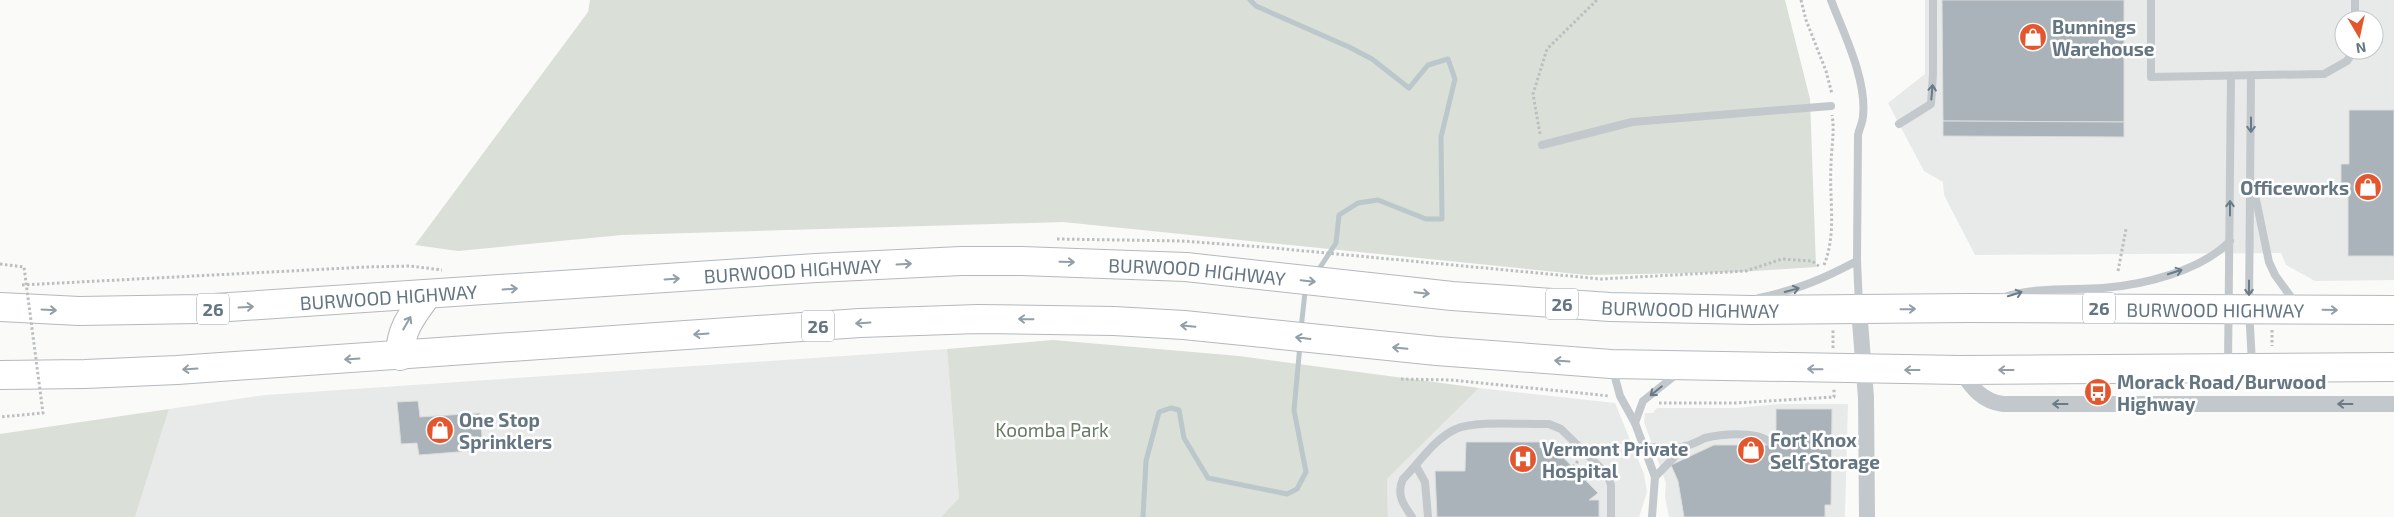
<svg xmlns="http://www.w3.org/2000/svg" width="2394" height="517" font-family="'Exo 2',sans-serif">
  <rect width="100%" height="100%" fill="#fafaf8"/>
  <g fill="#e8e9e9" fill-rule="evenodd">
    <path d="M1925,0H2394V280L2315,281L2286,265L2281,253L1975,255L1944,195L1943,182L1924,171L1888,103L1925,74ZM2344,20H2374V50H2344Z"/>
    <polygon points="947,349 959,498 941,517 135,517 169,409 265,395"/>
    <polygon points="1479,388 1615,403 1644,474 1647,492 1639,517 1388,517 1387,479"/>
    <polygon points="1779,404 1848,404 1845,517 1669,517 1665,497 1666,483 1644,422 1645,413 1653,413 1657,408 1737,408"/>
  </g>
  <g fill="#dadfd7">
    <polygon points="590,0 1785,0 1810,99 1816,267 1740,272 1587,275 1063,222 622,235 458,251 415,245 588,12"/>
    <polygon points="1053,340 1239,356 1479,388 1387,479 1388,517 941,517 959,498 947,349"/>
    <polygon points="169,409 135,517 0,517 0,434"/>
  </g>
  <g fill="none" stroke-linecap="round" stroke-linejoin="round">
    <g stroke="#bbc7cb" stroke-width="5">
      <polyline points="1250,0 1256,6 1349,47 1372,59 1409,88 1428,65 1448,59 1455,79 1441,137 1442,219 1426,219 1378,200 1358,203 1339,215 1336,243 1317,272"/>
      <polyline points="1301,329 1305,292 1308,288"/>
      <polyline points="1143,517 1146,461 1159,412 1171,408 1179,410 1184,438 1208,478 1287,494 1297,489 1306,472 1294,410 1300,345"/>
    </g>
  </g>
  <g fill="#aab3b9" stroke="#dcdcda">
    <polygon points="1942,0 2124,0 2124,122 1943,121"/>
    <polygon points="2349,110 2394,110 2394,256 2348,256 2348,194 2341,194 2341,164 2349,164"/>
    <polygon points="1943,121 2124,122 2124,137 1943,136"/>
    <polygon points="418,401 420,417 480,413 483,450 419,455 417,443 401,444 397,402"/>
    <polygon points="1776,409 1832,409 1831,505 1825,505 1825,517 1684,517 1678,481 1671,465 1714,445 1776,445"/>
    <polygon points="1547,441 1598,493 1589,500 1599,500 1599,517 1437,517 1435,471 1465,471 1466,442 1540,442 1540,448"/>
  </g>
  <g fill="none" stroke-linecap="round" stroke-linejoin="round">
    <g stroke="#b4b9bd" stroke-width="30">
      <g id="highway">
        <path id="s1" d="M0,307L79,311L199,309L816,268L961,261H1022L1186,267L1452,296L1610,307L1751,310L1968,308L2394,310"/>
        <path d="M400,356C400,330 412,315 427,295"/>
        <polyline points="0,375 85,374 177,370 860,323 978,319 1114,321 1184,325 1437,351 1611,364 1960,370 2394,367"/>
      </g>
    </g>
    <g stroke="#bbbfc2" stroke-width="3" stroke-dasharray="2.5 2.5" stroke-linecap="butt">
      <polyline points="1801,0 1806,20 1826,71 1832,94"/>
      <polyline points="1540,134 1533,94 1547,49 1597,0"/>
      <polyline points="1057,239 1182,241 1263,247 1601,279 1746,271 1782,259 1812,261 1820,267"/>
      <path d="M1824,265C1837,233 1829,199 1831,166C1831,149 1835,132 1832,115"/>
      <polyline points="2118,271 2126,229"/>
      <polyline points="22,285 366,267 410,266 442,270"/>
      <polyline points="2272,330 2272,346"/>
      <polyline points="1833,348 1833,329"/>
      <polyline points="1401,379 1450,380 1609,396"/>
      <polyline points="1659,403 1735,403 1834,397 1834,389"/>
      <polyline points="1573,467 1578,461"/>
    </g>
    <g stroke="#c3c8cc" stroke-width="8">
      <path d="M1831,0C1844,34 1867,80 1863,116C1863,122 1859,129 1858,135L1857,261L1859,305"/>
      <polyline points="2151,0 2151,77 2324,74 2347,61 2354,50"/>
      <polyline points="2355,20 2355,0"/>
      <polyline points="2251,76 2249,309 2252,363"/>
      <polyline points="1899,124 1931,104 1933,74 1933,0"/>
      <polyline points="1542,145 1632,122 1831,106"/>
      <polyline points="2254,190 2269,262 2275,275 2296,304"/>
      <path d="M2004,297C2036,287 2069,290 2103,288C2143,285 2201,271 2230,241"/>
      <path d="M1759,298C1799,289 1821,280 1857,261"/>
      <polyline points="2228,365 2231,77"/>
      <polyline points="1613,370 1620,396 1635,423 1655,477 1652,517"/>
      <polyline points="1635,423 1643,401 1678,373"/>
      <path d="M1644,446C1657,448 1670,449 1683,447C1691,445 1698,441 1705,438C1721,434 1763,430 1772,445"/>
      <polyline points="1416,466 1425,482 1428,517"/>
      <polyline points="1655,477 1685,446"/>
      <path d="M1412,517C1403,504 1396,494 1403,479C1419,463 1435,438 1456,429C1475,420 1526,425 1549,424L1561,429L1607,474L1611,485V517"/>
    </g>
    <g stroke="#c3c8cc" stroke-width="16">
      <polyline points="1859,309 1866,398 1867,517"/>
      <path d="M1960,370C1972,387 1981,401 2003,404H2394"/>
    </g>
    <use href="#highway" stroke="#fff" stroke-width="28"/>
    <polyline stroke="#bbbfc2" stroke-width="3" stroke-dasharray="2.5 2.5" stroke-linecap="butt" points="0,264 24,267 43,413 0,417"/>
  </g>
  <defs><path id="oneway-shaft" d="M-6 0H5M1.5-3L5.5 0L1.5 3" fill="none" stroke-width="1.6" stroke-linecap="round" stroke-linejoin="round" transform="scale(1.25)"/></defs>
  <g stroke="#6a7a87">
    <use href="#oneway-shaft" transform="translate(1932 92) rotate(-85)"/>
    <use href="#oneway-shaft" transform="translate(2251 125) rotate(90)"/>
    <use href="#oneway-shaft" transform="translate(2230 208) rotate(-90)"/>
    <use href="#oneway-shaft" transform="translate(2175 272) rotate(-18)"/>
    <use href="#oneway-shaft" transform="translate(2249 288) rotate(90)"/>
    <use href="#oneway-shaft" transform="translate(1792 290) rotate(-15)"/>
    <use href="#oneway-shaft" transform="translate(2015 294) rotate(-17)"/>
    <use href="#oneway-shaft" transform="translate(1656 391) rotate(141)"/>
    <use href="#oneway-shaft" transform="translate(2060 404) rotate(-180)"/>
    <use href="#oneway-shaft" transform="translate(2345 404) rotate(-180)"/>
  </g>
  <g stroke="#939fa8">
    <use href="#oneway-shaft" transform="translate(1067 262) rotate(1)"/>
    <use href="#oneway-shaft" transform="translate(904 264) rotate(-3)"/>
    <use href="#oneway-shaft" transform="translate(672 279) rotate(-4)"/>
    <use href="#oneway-shaft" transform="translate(1308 281) rotate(6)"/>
    <use href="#oneway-shaft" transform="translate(510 289) rotate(-4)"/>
    <use href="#oneway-shaft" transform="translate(1422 293) rotate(6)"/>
    <use href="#oneway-shaft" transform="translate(246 307) rotate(-3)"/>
    <use href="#oneway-shaft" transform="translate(1908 309) rotate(-1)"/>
    <use href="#oneway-shaft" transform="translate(49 310) rotate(3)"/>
    <use href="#oneway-shaft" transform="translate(2330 310) rotate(1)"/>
    <use href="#oneway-shaft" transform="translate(1026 319) rotate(-179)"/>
    <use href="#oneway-shaft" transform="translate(407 323) rotate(-60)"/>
    <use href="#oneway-shaft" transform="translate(863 323) rotate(176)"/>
    <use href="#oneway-shaft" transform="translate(1188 326) rotate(-175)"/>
    <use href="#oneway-shaft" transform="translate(701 334) rotate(176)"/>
    <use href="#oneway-shaft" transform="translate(1303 338) rotate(-173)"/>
    <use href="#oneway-shaft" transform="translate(1400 348) rotate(-175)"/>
    <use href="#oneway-shaft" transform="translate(352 359) rotate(176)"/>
    <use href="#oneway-shaft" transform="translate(1562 361) rotate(-176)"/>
    <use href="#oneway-shaft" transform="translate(190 369) rotate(176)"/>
    <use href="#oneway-shaft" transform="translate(1815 369) rotate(-179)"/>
    <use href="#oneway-shaft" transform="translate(1912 370) rotate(-180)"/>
    <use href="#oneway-shaft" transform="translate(2006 370) rotate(180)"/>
  </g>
  <defs>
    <g id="shop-disc" transform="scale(1.4375)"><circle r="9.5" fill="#e4572e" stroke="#fff"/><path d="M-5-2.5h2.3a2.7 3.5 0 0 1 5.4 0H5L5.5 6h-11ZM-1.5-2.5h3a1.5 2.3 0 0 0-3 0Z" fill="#fff"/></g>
    <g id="bus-disc" transform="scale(1.4375)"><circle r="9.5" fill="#e4572e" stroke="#fff"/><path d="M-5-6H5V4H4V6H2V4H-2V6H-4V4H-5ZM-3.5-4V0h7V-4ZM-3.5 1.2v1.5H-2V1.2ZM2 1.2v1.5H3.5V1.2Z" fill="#fff"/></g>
    <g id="hospital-disc" transform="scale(1.4375)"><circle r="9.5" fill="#e4572e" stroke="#fff"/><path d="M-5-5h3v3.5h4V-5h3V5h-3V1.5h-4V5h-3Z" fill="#fff"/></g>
  </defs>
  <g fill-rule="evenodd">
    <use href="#shop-disc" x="2033" y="37"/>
    <use href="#shop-disc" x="2368" y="187"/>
    <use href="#bus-disc" x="2098" y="392"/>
    <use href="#shop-disc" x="440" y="430"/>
    <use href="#shop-disc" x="1751" y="450"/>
    <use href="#hospital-disc" x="1523" y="459"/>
  </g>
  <g text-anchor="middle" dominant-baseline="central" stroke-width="5" stroke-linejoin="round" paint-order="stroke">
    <g fill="#fff" stroke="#939fa8" stroke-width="1">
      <rect x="1546" y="288.5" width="32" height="31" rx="4"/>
      <rect x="2083" y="292.5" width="32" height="31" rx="4"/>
      <rect x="197" y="293.5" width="32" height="31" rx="4"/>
      <rect x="802" y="310.5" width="32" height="31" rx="4"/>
    </g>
    <g font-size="18" font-weight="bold" fill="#657683">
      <text x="1562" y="304">26</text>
      <text x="2099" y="308">26</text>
      <text x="213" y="309">26</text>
      <text x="818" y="326">26</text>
    </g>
    <g font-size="19" font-weight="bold" fill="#657683" stroke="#fff" text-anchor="start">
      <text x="2052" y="26">Bunnings<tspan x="2052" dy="22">Warehouse</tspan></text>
      <text x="2349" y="187" text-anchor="end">Officeworks</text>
      <text x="2117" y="381">Morack Road/Burwood<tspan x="2117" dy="22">Highway</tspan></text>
      <text x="459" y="419">One Stop<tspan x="459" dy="22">Sprinklers</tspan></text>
      <text x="1770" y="439">Fort Knox<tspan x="1770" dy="22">Self Storage</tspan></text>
      <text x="1542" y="448">Vermont Private<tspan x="1542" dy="22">Hospital</tspan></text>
    </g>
    <g font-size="19" fill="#657683" stroke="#fff">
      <text stroke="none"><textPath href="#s1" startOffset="794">BURWOOD HIGHWAY</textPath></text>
      <text stroke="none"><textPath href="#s1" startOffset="1199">BURWOOD HIGHWAY</textPath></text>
      <text stroke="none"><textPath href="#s1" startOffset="389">BURWOOD HIGHWAY</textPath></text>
      <text stroke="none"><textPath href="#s1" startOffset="1694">BURWOOD HIGHWAY</textPath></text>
      <text stroke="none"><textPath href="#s1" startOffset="2219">BURWOOD HIGHWAY</textPath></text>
    </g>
    <g font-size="19" fill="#687a64" stroke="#fff">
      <text x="1052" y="429">Koomba Park</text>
    </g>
  </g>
  <g transform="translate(2359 35) rotate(171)"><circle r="24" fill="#ffffff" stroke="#c1c8cd"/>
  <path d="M0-4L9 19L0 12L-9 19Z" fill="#e4572e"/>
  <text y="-8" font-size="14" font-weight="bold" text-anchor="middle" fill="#657683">N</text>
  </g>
</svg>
